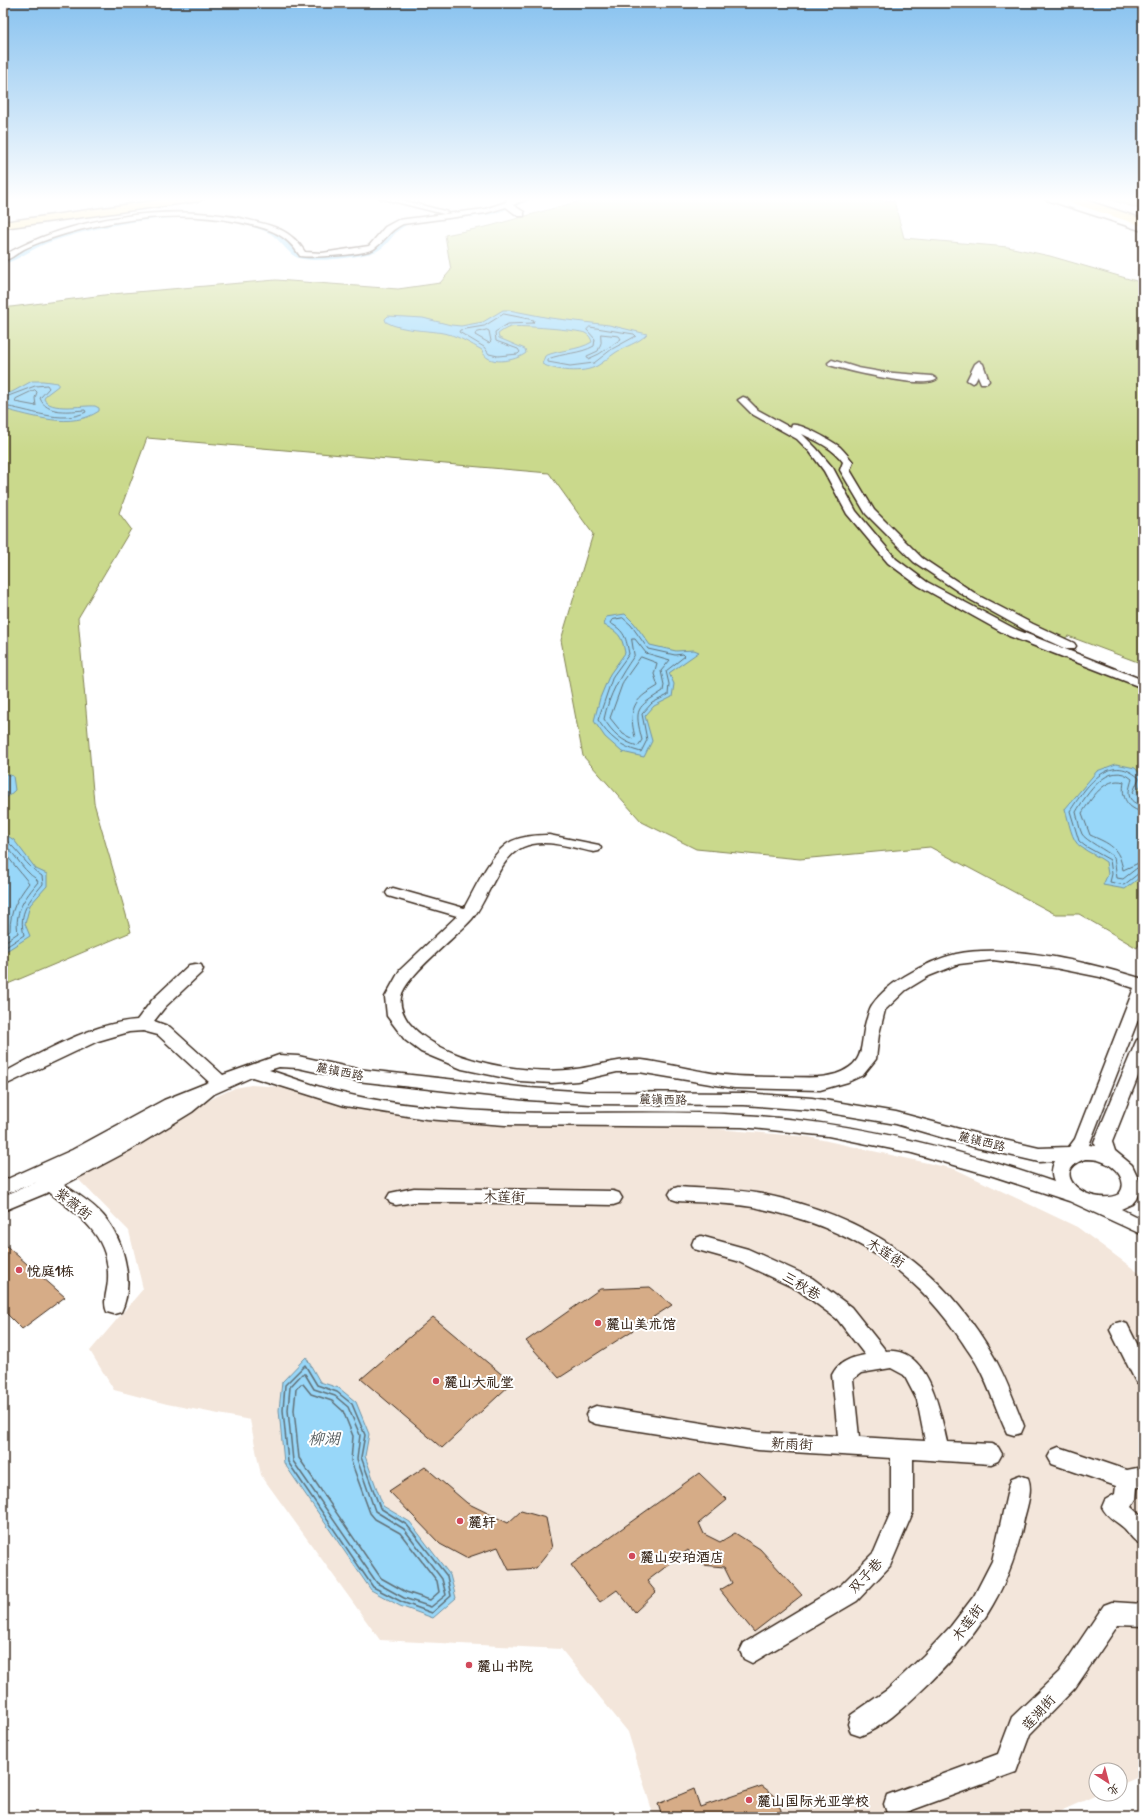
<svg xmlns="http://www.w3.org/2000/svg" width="1146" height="1820" font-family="'Patrick Hand','LXGW WenKai TC',sans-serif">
  <rect width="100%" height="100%" fill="#fff"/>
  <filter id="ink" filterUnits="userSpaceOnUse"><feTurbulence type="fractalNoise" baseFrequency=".025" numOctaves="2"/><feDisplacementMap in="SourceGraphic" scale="8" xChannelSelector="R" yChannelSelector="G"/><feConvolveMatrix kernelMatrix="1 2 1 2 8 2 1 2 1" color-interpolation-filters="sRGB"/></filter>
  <g filter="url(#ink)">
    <polygon fill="#f3e6db" points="251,1085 283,1087 334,1102 499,1123 695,1127 809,1137 955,1169 1077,1227 1143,1276 1143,1775 1120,1785 1120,1770 1096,1770 1096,1794 1099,1794 1047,1817 654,1817 628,1732 561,1649 380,1640 261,1475 250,1420 167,1404 114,1390 90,1351 143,1289 129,1231 76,1177 217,1096 235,1088"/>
    <g fill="#cad98c" stroke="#828255">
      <polygon points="591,198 855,198 894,201 904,238 1008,247 1050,256 1143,283 1143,664 1068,636 1048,651 1120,676 1143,687 1143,937 1137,948 1079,914 1055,914 930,847 800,859 696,849 642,822 583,756 561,640 593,534 549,473 147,438 119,513 131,529 78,618 94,803 131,932 3,986 3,308 112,294 276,280 398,289 440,283 451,270 445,235 490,226"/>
      <polygon points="1105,198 1139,198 1143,201 1143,210"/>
    </g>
    <g fill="#98d7f9" stroke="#7392a1">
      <path d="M503,310H509L550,318L609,325L647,334C639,343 625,346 615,353C609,357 604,362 597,366C583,374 556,371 542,364L545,356C561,349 577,351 592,342C591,338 589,335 585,333C579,330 519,325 511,327C506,328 502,331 498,334L499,338L525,349L526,353C516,361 486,367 482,350C471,344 460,337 448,334C427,329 404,332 386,322L385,319L388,316L423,318L451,325L461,326L483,322Z"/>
      <path d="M32,381H43L58,383V386L46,395L44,399C50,412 82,405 95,406L99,408V411C71,430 33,416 3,409V394L12,392Z"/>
      <path d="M625,614L634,623L650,645L676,651L694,650L699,652L669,673L674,684L672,697L654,706L645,716L652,741L644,757L622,752L605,737L594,721L600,698L610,674L625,653C622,637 620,633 604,625L606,617Z"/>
      <path d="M1116,764L1135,768L1143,777V781L1137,791L1143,798V875L1125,889L1103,885L1108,874L1106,862C1098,856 1089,853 1081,847C1071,841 1069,821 1065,809L1097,771Z"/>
      <polygon points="3,773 13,776 15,790 3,801"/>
      <polygon points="3,833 14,840 36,869 47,874 47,886 30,905 25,924 30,936 3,953"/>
      <polygon points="306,1357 320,1382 339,1388 356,1402 369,1434 365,1456 383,1506 410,1522 450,1575 456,1598 433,1618 400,1606 371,1590 284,1463 279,1410 282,1382"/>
    </g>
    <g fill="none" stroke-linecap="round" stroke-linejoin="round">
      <g stroke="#606f76" stroke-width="1">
        <polygon points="504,314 534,320 533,323 508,324 495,332 496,341 518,349 520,352 518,354 498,356 489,354 484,347 459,332 460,330 484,326"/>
        <path d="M590,327L634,334L636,336L612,349L594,363L570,366L548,362V359C563,353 580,354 594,346L595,339L587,330Z"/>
        <polygon points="487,330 489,331 491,341 489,343 475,335 476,333"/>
        <polygon points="601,334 619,336 621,339 599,354 588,359 587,356 598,351 601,343"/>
        <polygon points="35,390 37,392 35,398 36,406 15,402 16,399"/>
        <path d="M3,398L35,386L47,385L49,388L40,398C46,415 70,411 85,410L86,412C62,425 28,409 3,406"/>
        <path d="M623,618L631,625L648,649L675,655L683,654L685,656L666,671L669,684L668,695L652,703L642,714L647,740L641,752C621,747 609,737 598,720L613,676L629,654C626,638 625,631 610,623L612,620Z"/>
        <path d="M632,639H635L646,653L670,660L661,671L664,685L663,691C636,708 634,708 642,740L638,746C622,742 612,732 604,719C609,695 620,676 634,656Z"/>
        <path d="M641,657L657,663L654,674L658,686C654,689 649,691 645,694C629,706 631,720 635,737L633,739L623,734L610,718L623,682Z"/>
        <path d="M1143,801L1133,792L1139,778C1109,751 1085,788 1070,811L1079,841L1085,846L1110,860L1112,874L1110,882L1124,885L1139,873L1143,872"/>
        <path d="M1143,806C1125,801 1128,793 1132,779C1109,759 1086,795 1076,812C1078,819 1079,828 1082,834C1085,840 1107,851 1114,857L1117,878L1123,879L1137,868L1143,867"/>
        <path d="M1143,812C1127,809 1121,797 1124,782C1105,776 1091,799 1082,813L1090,835C1110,844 1119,847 1123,870L1143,861"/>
        <path d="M3,838C18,849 26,866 42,876L43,884C29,901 18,912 24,935L3,949"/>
        <path d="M3,844C14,852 19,864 29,873C32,877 36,877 38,882C25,898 14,911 18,933L3,943"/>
        <path d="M3,851L29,883C17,899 10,910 10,931L3,936"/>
      </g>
      <g stroke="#606f76" stroke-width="1.5">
        <polygon points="305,1365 317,1385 337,1392 352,1404 365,1435 361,1457 380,1508 407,1525 447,1576 451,1596 432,1613 402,1602 373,1587 288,1462 283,1410 285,1385"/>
        <polygon points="302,1374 305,1374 314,1389 335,1396 348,1407 360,1435 357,1459 375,1511 404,1529 442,1579 446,1595 431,1607 404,1598 377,1583 293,1461 288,1410 290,1387"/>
        <polygon points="301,1384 303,1384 311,1394 332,1401 343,1411 353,1436 351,1461 370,1513 375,1519 400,1533 437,1581 439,1592 430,1600 406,1592 381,1578 299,1458 294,1410 296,1389"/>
      </g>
      <path fill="#98d7f9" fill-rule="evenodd" d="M527,198H537L494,214L409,224C393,230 390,245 377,251C362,257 311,264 296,257C285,251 279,237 267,232C244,222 214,218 189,218C142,217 92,228 47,243C31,249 19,260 3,264V259C16,254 28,245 41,241C109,217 183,206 253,223C262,225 271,227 279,233C295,245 295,256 319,256C334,255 359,253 373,247C381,244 385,234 392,228C398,223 406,221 414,219L493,210Z"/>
    </g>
    <g fill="#d6ac87" stroke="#3b2a1e">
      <polygon points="3,1243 65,1297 22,1329 3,1310"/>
      <polygon points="650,1287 672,1305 559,1378 526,1341 600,1289"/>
      <polygon points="433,1317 512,1383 442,1448 361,1379"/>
      <polygon points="425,1467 467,1503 508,1523 521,1511 546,1518 552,1548 536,1568 509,1570 498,1547 466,1558 440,1544 389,1491"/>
      <polygon points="699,1473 727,1500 699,1523 704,1534 720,1542 735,1533 760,1549 802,1595 754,1632 720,1590 732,1583 724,1567 702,1565 688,1550 647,1581 656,1592 635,1612 617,1590 600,1602 571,1565"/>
      <polygon points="762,1786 774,1795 781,1810 781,1817 662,1817 658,1804 694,1789 700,1807"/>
    </g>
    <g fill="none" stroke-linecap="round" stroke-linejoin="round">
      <g stroke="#3b2a1e" stroke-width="3">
        <g id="street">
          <polygon points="380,198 394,198 448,212 444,214"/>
          <path d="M507,198H529L513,205L524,212V216H518L506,207L486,213L403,224C387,232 387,239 375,248C367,255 311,258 300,256C284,231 266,228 238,222C176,210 110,219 49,239C41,242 32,245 24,249C17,253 11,259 3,261V256C69,217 169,203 244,219C270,225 290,228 305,252L322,253L369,246L385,227L398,220L485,209L506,202Z"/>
          <path d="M832,360L858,368L881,372L932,376L937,379C926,390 845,370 829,365L828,363Z"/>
          <polygon points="979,361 983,364 989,381 987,383 981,383 978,376 975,382 972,383 967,380 975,364"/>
          <path d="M743,397L746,398L758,410L791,428L792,425C801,423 832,441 840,447C845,452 849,457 853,462L850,470L874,510L922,558L979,596L1033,624L1074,643L1076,646L1074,649H1066L1025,630L971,600L914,562L866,514L840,470L843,462C833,448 817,441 802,434L816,448L833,468L856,511L896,559L927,582L1017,630L1143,680V688L1009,636L919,586L888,563L847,514L824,471L810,452L797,439L752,414L738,400Z"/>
          <path d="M549,835L599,845L601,848L599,851L594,852C573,848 544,837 523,847C498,858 489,899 472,919C456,937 405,976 401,997C399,1007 404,1016 409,1023C441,1062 528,1076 576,1069C598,1066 619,1058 642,1060C673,1064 704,1074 736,1076C752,1077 769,1077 786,1077C803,1077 819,1079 836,1074C867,1063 859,1047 866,1021C868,1016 869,1009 872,1005C880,993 893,983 905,976C920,967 939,958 956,954C1011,943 1090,963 1143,979V1007L1089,1145L1096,1146L1094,1142L1135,1044L1137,1040L1143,1038V1064L1112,1142L1115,1151L1132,1165L1140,1182V1189L1136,1199L1132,1204L1121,1209L1143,1220V1235L1069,1201L993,1176L912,1153L828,1136L742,1127L505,1125L426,1119L345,1106L252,1077L214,1094L192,1112L130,1150L64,1185C76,1193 89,1201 99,1211C123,1234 136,1282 121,1312L114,1314L107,1312C102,1301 108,1290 108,1279C110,1235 79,1216 49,1192L3,1211V1196L37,1182L3,1195V1181L72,1150L164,1100L209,1082L158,1035L143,1031L129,1032L98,1041L3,1086V1073C43,1052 92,1023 137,1020L153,999L189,965L195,964L201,965L203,969L201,973L165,1007L154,1021L170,1027L223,1075L279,1055L298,1056L357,1069L528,1088L590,1092L744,1093L812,1098L896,1112L978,1134L1039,1148L1069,1147L1075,1139L1134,988L1100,977L1055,968L993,960L959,964L929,976L906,990L885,1010L879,1034L876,1059L863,1075L848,1082L820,1090L734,1088L639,1072H617L577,1081L552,1083L520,1081L462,1069L421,1052L405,1040L387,1016L385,997L400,970L457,916L388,896L386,893L388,890L393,888L464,908C475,889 492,850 512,841C523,836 537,835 549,835ZM279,1067L298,1068L357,1081L528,1100L590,1104L744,1105L812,1110L896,1124L978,1148L1039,1162L1055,1161C1051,1168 1051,1175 1054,1182C953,1147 849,1121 742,1115C649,1109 557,1117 465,1110C421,1107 377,1102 334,1091C312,1085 291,1077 269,1070ZM1085,1159C1090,1159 1096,1159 1101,1161C1114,1165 1130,1181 1119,1194C1092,1208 1045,1174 1085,1159Z"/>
          <path d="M678,1187C705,1189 737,1189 762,1194C864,1215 942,1265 994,1357C1006,1378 1015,1403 1024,1426L1021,1433L1014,1435L1007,1433C997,1412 990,1389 979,1368C975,1360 968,1351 963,1343C915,1269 848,1227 762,1209C738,1203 704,1203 678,1201L672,1199L669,1194L672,1189Z"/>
          <polygon points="414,1188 613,1191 619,1193 622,1198 619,1203 613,1205 453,1202 414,1202 396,1205 390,1203 387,1198 390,1193"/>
          <path d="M701,1236L748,1249L812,1278L851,1307L886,1351C929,1347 940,1411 947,1442L991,1444L998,1447L1002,1454L998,1461L991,1464L913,1459V1512L890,1566L857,1601L752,1663L744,1659L740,1651L744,1643L841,1585L874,1552L891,1512V1458L758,1450L596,1424L589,1421L586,1415L589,1409L596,1406L758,1432L838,1436L832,1375C838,1362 852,1357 865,1355L837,1319L798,1290L737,1261L694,1249L692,1244L694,1239ZM891,1368L904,1375L917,1400L925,1441L859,1437L853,1379L861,1373Z"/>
          <polygon points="1120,1322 1127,1324 1143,1356 1143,1385 1136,1382 1110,1330 1113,1324"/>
          <path d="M1059,1447L1127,1470L1137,1468L1143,1471V1485L1137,1488L1136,1499L1131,1507L1143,1518V1545C1134,1542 1131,1536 1125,1529C1117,1521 1107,1518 1102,1507L1105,1500L1115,1494L1116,1486L1052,1464L1048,1457L1052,1450Z"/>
          <path d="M1020,1475L1028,1478C1033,1490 1027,1507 1024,1519C1010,1593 975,1640 921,1691C903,1708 883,1727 860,1736L851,1733L848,1724L851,1715L887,1690L924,1655L951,1626L974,1596L992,1561L1009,1485L1012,1478Z"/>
          <polygon points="1112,1602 1143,1604 1143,1626 1118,1625 1075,1688 1030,1734 1016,1772 896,1816 887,1813 884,1804 887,1795 998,1754 1012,1717 1059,1672 1104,1605"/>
        </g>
      </g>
      <g stroke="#3b2a1e" stroke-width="3">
        <polygon id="secondary" points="1046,198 1063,198 1143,224 1143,231 1047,200"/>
      </g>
      <g stroke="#3b2a1e" stroke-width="3">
        <polygon id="primary" points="174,198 204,198 199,201 3,228 3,222"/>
      </g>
      <g stroke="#3b2a1e" stroke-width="3">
        <polygon id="highway" points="1062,198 1079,198 1143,219 1143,226 1063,200"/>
      </g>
      <use href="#street" fill="#fff" fill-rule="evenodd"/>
      <use href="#secondary" fill="#fff" fill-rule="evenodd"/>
      <use href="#primary" fill="#fce080" fill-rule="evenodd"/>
      <use href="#highway" fill="#fce080" fill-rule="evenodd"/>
    </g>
  </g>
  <linearGradient id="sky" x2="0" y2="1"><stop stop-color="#88c2ef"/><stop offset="0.44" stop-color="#fff"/><stop offset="1" stop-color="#fff" stop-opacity="0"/></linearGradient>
  <rect width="1146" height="453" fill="url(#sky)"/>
  <g fill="#d1495b" stroke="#fff" stroke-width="1.5">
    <circle cx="19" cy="1270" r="4"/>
    <circle cx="598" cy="1323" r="4"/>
    <circle cx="436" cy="1381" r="4"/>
    <circle cx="460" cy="1521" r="4"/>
    <circle cx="632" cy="1556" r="4"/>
    <circle cx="469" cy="1665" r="4"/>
    <circle cx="749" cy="1800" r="4"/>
  </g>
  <g text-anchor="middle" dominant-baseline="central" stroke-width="4" stroke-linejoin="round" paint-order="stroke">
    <g font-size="12" fill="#3b2a1e" stroke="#fff">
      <text transform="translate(340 1071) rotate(11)">麓镇西路</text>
      <text transform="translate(663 1099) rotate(1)">麓镇西路</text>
      <text transform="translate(982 1141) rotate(14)">麓镇西路</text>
    </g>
    <g font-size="14" fill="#3b2a1e" stroke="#fff">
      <text transform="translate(504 1196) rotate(1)">木莲街</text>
      <text transform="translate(74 1203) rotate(38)">紫薇街</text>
      <text transform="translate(886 1252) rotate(33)">木莲街</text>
      <text transform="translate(802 1285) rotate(31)">三秋巷</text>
      <text transform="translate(792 1443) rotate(3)">新雨街</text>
      <text transform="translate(865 1575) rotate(-47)">双子巷</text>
      <text transform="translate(967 1622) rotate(-53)">木莲街</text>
      <text transform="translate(1038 1712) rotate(-48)">莲湖街</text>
    </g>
    <g font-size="14" font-weight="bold" fill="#3b2a1e" stroke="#fff" text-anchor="start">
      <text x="27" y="1270">悦庭1栋</text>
      <text x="606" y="1323">麓山美术馆</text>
      <text x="444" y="1381">麓山大礼堂</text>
      <text x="468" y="1521">麓轩</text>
      <text x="640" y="1556">麓山安珀酒店</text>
      <text x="477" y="1665">麓山书院</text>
      <text x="757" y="1800">麓山国际光亚学校</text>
    </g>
    <g font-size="16" font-style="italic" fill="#575e60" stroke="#fff">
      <text x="324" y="1438">柳湖</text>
    </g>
  </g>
  <rect width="1146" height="1820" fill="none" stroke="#fff" stroke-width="16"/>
  <rect x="8" y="8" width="1130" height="1804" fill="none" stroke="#3b2a1e" stroke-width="1.5" filter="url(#ink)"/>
  <g transform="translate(1108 1782) rotate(144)"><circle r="19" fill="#ffffff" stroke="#b1aaa5"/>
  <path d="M0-3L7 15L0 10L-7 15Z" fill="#d1495b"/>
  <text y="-6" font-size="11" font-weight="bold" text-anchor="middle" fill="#3b2a1e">北</text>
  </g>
</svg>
